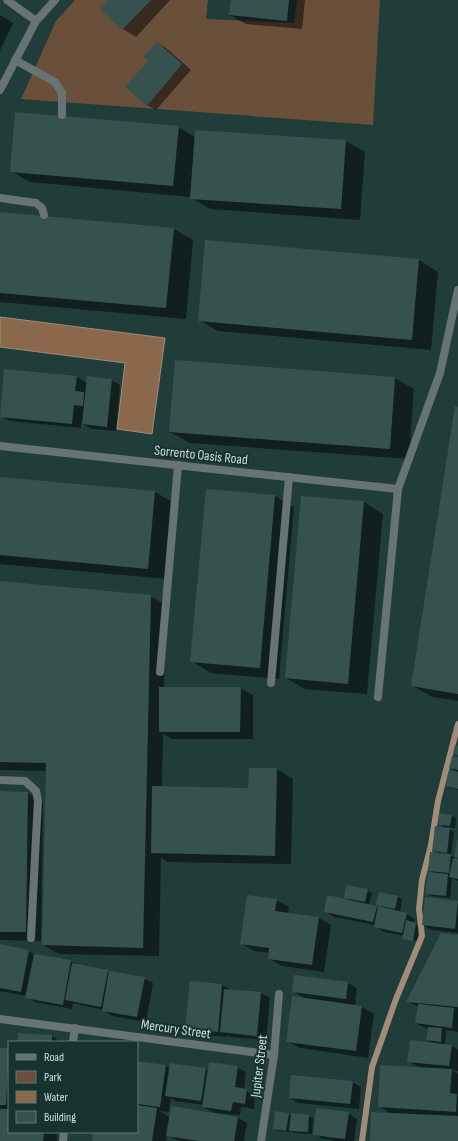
<svg xmlns="http://www.w3.org/2000/svg" width="458" height="1141" font-family="'Sofia Sans Condensed',sans-serif">
  <rect width="100%" height="100%" fill="#213d3a"/>
  <polygon fill="#6a4f3a" points="75,0 208,0 206,19 294,23 297,0 380,0 373,125 21,99 56,21"/>
  <polygon fill="#8b684c" stroke="#a08c78" points="0,317 165,338 152,434 117,429 125,363 0,347"/>
  <g fill="#0007">
    <polygon points="110,0 170,0 136,37 123,29 101,9"/>
    <polygon points="232,0 305,0 302,29 246,24 230,15"/>
    <polygon points="0,15 13,23 0,51"/>
    <polygon points="157,43 166,48 191,70 156,110 147,105 149,61"/>
    <polygon points="178,127 195,137 346,141 365,152 360,220 210,209 191,198 191,197 30,182 11,171"/>
    <polygon points="0,213 174,229 193,240 186,319 0,302"/>
    <polygon points="206,241 419,260 438,272 431,350 218,331 199,320"/>
    <polygon points="77,377 87,383 111,380 120,385 116,431 92,429 81,423 81,428 10,421 1,416"/>
    <polygon points="395,378 414,389 409,459 190,443 170,432"/>
    <polygon points="458,408 458,701 432,697 413,686"/>
    <polygon points="0,478 155,492 174,503 167,579 0,564"/>
    <polygon points="207,490 275,496 294,507 279,679 211,673 191,661"/>
    <polygon points="302,497 364,502 383,514 367,694 305,689 286,678"/>
    <polygon points="0,582 150,596 166,605 164,688 240,688 253,695 253,739 172,739 163,734 162,787 249,789 277,769 293,779 291,864 167,862 161,858 159,956 59,954 43,945 47,771 0,770"/>
    <polygon points="458,758 458,790 446,786 458,772 450,768"/>
    <polygon points="0,792 28,793 43,802 41,941 0,940"/>
    <polygon points="452,816 456,818 455,828 446,827 454,832 451,856 455,857 458,841 458,858 455,857 455,859 458,860 458,881 452,878 450,898 431,896 426,893 435,874 429,870 440,854 433,850 447,829 439,824"/>
    <polygon points="367,890 372,893 369,905 378,908 384,908 377,905 380,893 398,897 402,899 400,912 406,914 415,919 414,923 420,926 417,941 407,939 407,940 403,938 404,936 384,932 375,926 375,925 334,917 325,911 352,901 345,897"/>
    <polygon points="426,898 458,902 458,933 432,930 423,925"/>
    <polygon points="276,900 289,907 288,914 318,917 331,925 324,972 282,966 269,959 270,953 254,951 241,943"/>
    <polygon points="458,936 458,1032 446,1030 445,1045 452,1046 458,1050 458,1071 451,1070 458,1074 458,1141 371,1141 392,1114 379,1106 421,1068 408,1061 435,1044 427,1040 429,1028 425,1028 416,1023 418,1007 408,1001"/>
    <polygon points="0,945 28,951 36,955 71,961 78,965 110,973 144,978 153,983 146,1022 112,1016 103,1010 73,1003 72,1009 35,1002 26,997 27,996 0,991"/>
    <polygon points="191,982 222,985 231,990 261,993 270,998 266,1040 230,1037 227,1035 227,1037 195,1034 186,1029"/>
    <polygon points="348,983 357,988 355,1006 362,1007 374,1014 368,1058 300,1048 287,1041 306,999 293,991"/>
    <polygon points="52,1036 61,1042 19,1042"/>
    <polygon points="0,1049 9,1049 9,1132 57,1132 57,1141 0,1141"/>
    <polygon points="137,1059 140,1061 140,1062 166,1066 170,1068 205,1069 209,1071 237,1067 246,1072 244,1090 255,1095 254,1109 241,1107 240,1115 215,1113 203,1107 204,1105 175,1101 171,1098 169,1112 159,1111 170,1117 172,1107 238,1118 247,1123 244,1141 179,1141 167,1135 166,1141 93,1141 94,1132 137,1132"/>
    <polygon points="352,1082 361,1087 359,1109 299,1103 290,1098"/>
    <polygon points="348,1113 357,1119 354,1141 336,1141 323,1139 314,1134"/>
    <polygon points="289,1114 291,1115 292,1114 309,1116 313,1118 312,1134 294,1133 291,1131 291,1132 278,1131 274,1128"/>
  </g>
  <g fill="none" stroke-linecap="round" stroke-linejoin="round">
    <polyline stroke="#a08c78" stroke-width="6" points="362,1141 372,1067 396,999 422,936 419,909 422,880 431,845 438,801 458,724"/>
  </g>
  <g fill="#36524f">
    <polygon points="108,0 151,0 122,30 100,9"/>
    <polygon points="231,0 289,0 287,21 229,15"/>
    <polygon points="157,42 182,64 147,106 125,87 148,61 143,57"/>
    <polygon points="15,112 179,126 173,186 10,172"/>
    <polygon points="195,130 346,140 341,209 190,199"/>
    <polygon points="0,212 174,228 166,308 0,293"/>
    <polygon points="205,240 419,259 412,340 198,321"/>
    <polygon points="175,360 395,377 390,449 169,432"/>
    <polygon points="4,369 77,376 75,391 84,392 83,406 74,405 72,424 0,417"/>
    <polygon points="87,376 112,379 107,427 82,424"/>
    <polygon points="455,406 458,407 458,694 411,686"/>
    <polygon points="0,477 155,491 148,569 0,555"/>
    <polygon points="206,489 275,495 260,668 190,662"/>
    <polygon points="301,496 364,501 348,684 285,678"/>
    <polygon points="0,581 151,595 143,948 42,945 46,763 0,762"/>
    <polygon points="159,687 241,687 240,732 159,732"/>
    <polygon points="455,745 458,746 458,755 453,754"/>
    <polygon points="452,756 458,757 458,770 449,768"/>
    <polygon points="249,768 277,768 275,856 151,853 152,786 248,788"/>
    <polygon points="449,770 458,772 458,789 445,786"/>
    <polygon points="0,791 28,792 26,932 0,932"/>
    <polygon points="439,813 452,815 450,826 438,825"/>
    <polygon points="435,826 450,828 447,853 432,851"/>
    <polygon points="457,840 458,840 458,858 454,857"/>
    <polygon points="430,852 451,854 449,873 428,871"/>
    <polygon points="453,858 458,859 458,879 449,877"/>
    <polygon points="428,872 448,874 446,896 425,894"/>
    <polygon points="346,885 368,889 365,902 344,898"/>
    <polygon points="379,892 398,896 395,909 376,905"/>
    <polygon points="247,895 277,899 275,911 319,917 312,965 268,959 269,948 240,944"/>
    <polygon points="327,895 377,906 373,922 324,912"/>
    <polygon points="425,897 458,901 455,929 422,925"/>
    <polygon points="378,906 407,913 402,933 374,927"/>
    <polygon points="406,920 416,923 413,941 402,939"/>
    <polygon points="441,933 458,935 458,1007 406,1002"/>
    <polygon points="0,944 29,950 21,992 0,988"/>
    <polygon points="34,954 71,960 63,1005 25,998"/>
    <polygon points="72,963 108,970 101,1007 65,1000"/>
    <polygon points="109,971 145,977 137,1017 102,1011"/>
    <polygon points="294,975 348,982 346,999 292,992"/>
    <polygon points="190,981 222,984 218,1032 185,1029"/>
    <polygon points="224,989 261,992 257,1036 220,1032"/>
    <polygon points="292,996 362,1006 356,1051 286,1042"/>
    <polygon points="418,1004 454,1008 452,1028 415,1023"/>
    <polygon points="428,1027 442,1028 441,1042 426,1040"/>
    <polygon points="18,1033 52,1035 52,1042 18,1042"/>
    <polygon points="410,1040 452,1045 449,1066 407,1062"/>
    <polygon points="0,1048 9,1048 6,1105 0,1105"/>
    <polygon points="137,1061 166,1065 160,1107 137,1104"/>
    <polygon points="209,1062 238,1066 235,1087 247,1089 245,1104 233,1102 231,1111 202,1107"/>
    <polygon points="170,1063 206,1068 201,1101 165,1096"/>
    <polygon points="380,1065 452,1069 450,1093 457,1094 456,1112 378,1107"/>
    <polygon points="291,1075 353,1081 350,1104 289,1098"/>
    <polygon points="137,1105 157,1108 152,1141 92,1141 93,1132 137,1132"/>
    <polygon points="171,1106 238,1117 234,1141 199,1141 166,1136"/>
    <polygon points="316,1108 349,1112 345,1139 313,1135"/>
    <polygon points="0,1109 9,1109 9,1132 44,1132 43,1141 0,1141"/>
    <polygon points="275,1111 289,1113 286,1131 273,1129"/>
    <polygon points="371,1112 458,1116 458,1141 370,1141"/>
    <polygon points="291,1113 309,1115 308,1132 289,1131"/>
  </g>
  <g fill="none" stroke-linecap="round" stroke-linejoin="round">
    <g stroke="#687473" stroke-width="8">
      <polyline points="7,0 36,21"/>
      <polyline points="15,60 55,82 62,93 62,115"/>
      <polyline points="0,90 36,21 55,0"/>
      <polyline points="0,198 36,203 42,208 44,215"/>
      <polyline points="0,446 398,489"/>
      <polyline points="160,672 178,465"/>
      <polyline points="271,683 289,477"/>
      <polyline points="378,697 398,489 440,373 458,290"/>
      <polyline points="0,780 25,781 36,791 38,801 36,837 31,938"/>
    </g>
    <g stroke="#687473" stroke-width="8">
      <polyline points="0,1019 274,1055"/>
      <polyline points="73,1042 75,1028"/>
      <polyline points="63,1141 64,1132"/>
      <polyline points="261,1141 274,1055 279,994"/>
    </g>
  </g>
  <g text-anchor="middle" dominant-baseline="central" stroke-width="4" stroke-linejoin="round" paint-order="stroke">
    <g font-size="14" fill="#d0dfdd" stroke="#173330">
      <text transform="translate(201 455) rotate(6)">Sorrento Oasis Road</text>
      <text transform="translate(176 1029) rotate(8)">Mercury Street</text>
      <text transform="translate(259 1066) rotate(-83)">Jupiter Street</text>
    </g>
  </g>
  <rect x="8" y="1041" width="130" height="92" fill="#173330" stroke="#617875"/>
  <rect x="16" y="1054" width="20" height="6" fill="#687473" stroke="#617875"/>
  <text x="44" y="1061" font-size="12" fill="#d0dfdd">Road</text>
  <rect x="16" y="1071" width="20" height="12" fill="#6a4f3a" stroke="#617875"/>
  <text x="44" y="1081" font-size="12" fill="#d0dfdd">Park</text>
  <rect x="16" y="1091" width="20" height="12" fill="#8b684c" stroke="#617875"/>
  <text x="44" y="1101" font-size="12" fill="#d0dfdd">Water</text>
  <rect x="16" y="1111" width="20" height="12" fill="#36524f" stroke="#617875"/>
  <text x="44" y="1121" font-size="12" fill="#d0dfdd">Building</text>
</svg>
